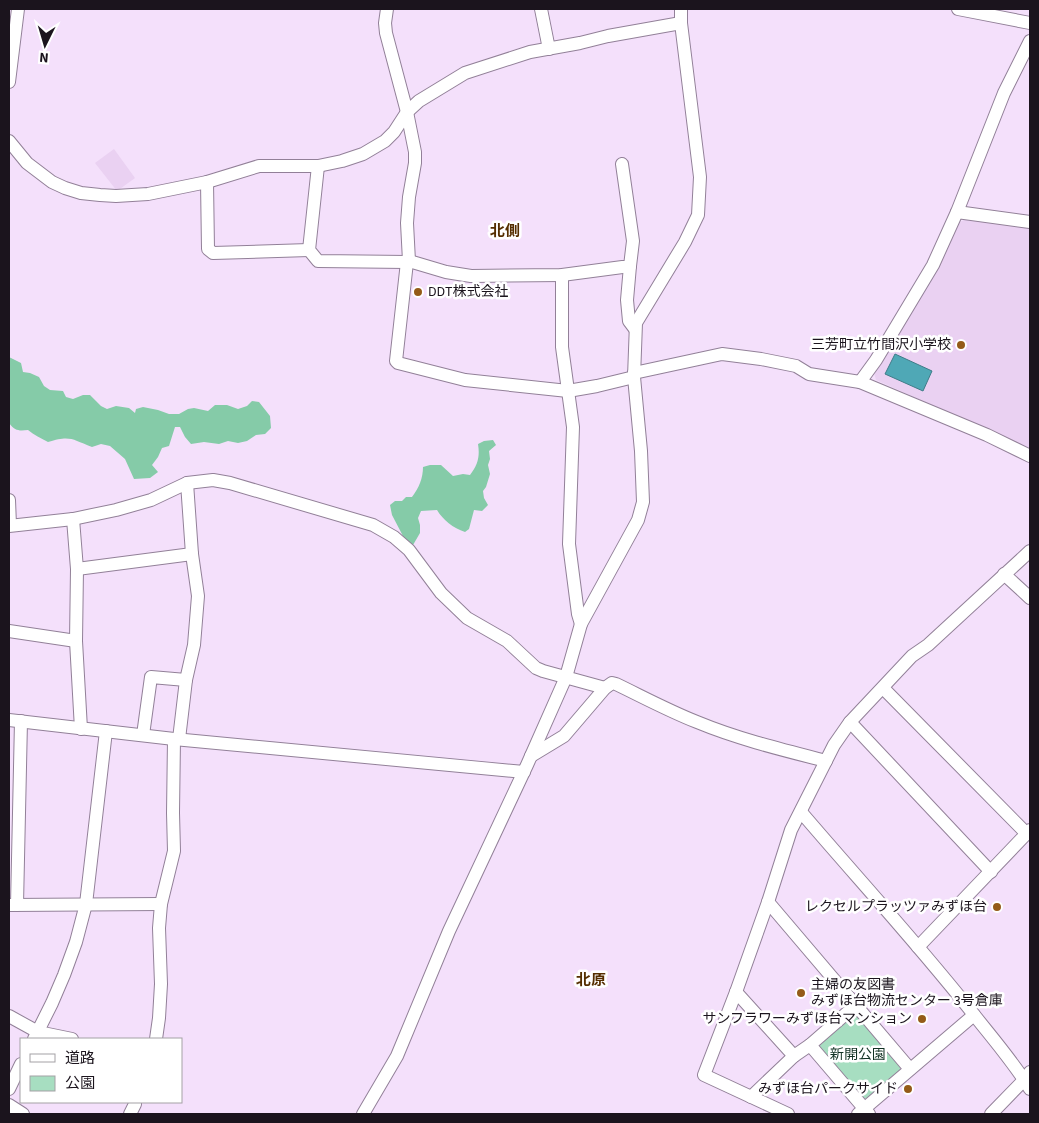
<svg xmlns="http://www.w3.org/2000/svg" width="1039" height="1123" font-family="'Source Sans 3','Noto Sans JP',sans-serif">
  <rect width="100%" height="100%" fill="#f4e0fb"/>
  <g fill="#ead1f2">
    <polygon points="114,149 135,178 117,191 95,163"/>
    <polygon points="966,219 1030,227 1030,449 876,380 874,373 958,223"/>
  </g>
  <polygon fill="#a7dec1" points="851,1014 857,1014 900,1066 900,1071 868,1099 862,1098 818,1048 818,1042"/>
  <g fill="#85cba8">
    <path d="M9,357L21,363L23,372L30,373L39,377L44,386L50,390L63,391L66,397L73,399L83,395H90L101,406L107,409L116,406L129,408L135,413L136,409L143,407L158,410L169,414H179L188,409L194,408L208,411L215,405H227L238,409L247,406L252,401L259,402L270,416L271,428L265,434L256,435L247,441L238,443L228,441L219,444L204,442L191,444L185,437L180,427H175L169,446L162,448L158,457L152,465L158,472L150,478L134,479L125,459L110,446L101,444L92,447C72,439 70,435 48,442C41,438 34,435 28,430C19,431 15,431 9,423Z"/>
    <path d="M493,440L496,445L489,451L490,459L488,465L490,474L486,487L483,491L484,498L488,505L482,511L474,510L469,529L465,532C453,528 443,520 437,510L421,511L418,518L420,525V533L413,545L404,538L392,515L390,505L395,501H402L406,497H412C419,488 423,478 423,467L430,465H441L453,476L463,474L470,475C478,465 480,456 478,444L484,441Z"/>
  </g>
  <polygon fill="#4fa8b6" stroke="#3f7c88" points="895,354 932,371 923,391 885,374"/>
  <g fill="none" stroke-linecap="round" stroke-linejoin="round">
    <g stroke="#928098" stroke-width="14">
      <g id="minor">
        <polyline points="387,9 385,23 386,33 407,112 415,152 415,163 409,197 407,223 409,261"/>
        <polyline points="541,9 549,49"/>
        <polyline points="958,9 1030,23"/>
        <polyline points="9,82 18,9"/>
        <polyline points="9,141 27,163 52,182 65,188 81,193 100,195 116,196 148,194 207,182 259,166 318,166 342,161 363,154 385,141 394,132 407,112 419,101 465,73 530,52 580,43 608,36 681,23"/>
        <polyline points="318,166 309,250 318,261 407,262 409,261 446,272 471,276 562,275 630,266 633,241 622,164"/>
        <polyline points="207,182 208,249 213,253 309,250"/>
        <polyline points="957,212 1030,222"/>
        <polyline points="407,262 396,361 398,363 465,380 568,391 597,386 634,377"/>
        <polyline points="630,266 627,300 629,321 635,329"/>
        <polyline points="562,275 562,347 573,427 569,544 578,614 581,624"/>
        <polyline points="634,373 722,354 761,359 796,366 809,374 860,382 987,435 1030,456"/>
        <polyline points="860,382 876,360 933,265 957,212 1004,93 1030,41"/>
        <polyline points="9,500 10,525"/>
        <polyline points="73,519 77,569 76,641 81,729"/>
        <polyline points="9,526 73,519 116,510 151,500 187,483 213,480 230,483 373,525 394,537 409,550 441,593 467,618 507,641 536,668 543,671 605,688"/>
        <polyline points="77,569 192,554"/>
        <polyline points="1004,574 1030,598"/>
        <polyline points="9,631 76,641"/>
        <polyline points="883,688 1027,834"/>
        <polyline points="9,720 174,739 524,772"/>
        <polyline points="850,722 991,872"/>
        <polyline points="143,735 151,677 186,680"/>
        <polyline points="179,739 186,680 194,645 198,596 192,554 187,483"/>
        <path d="M531,756L564,736L605,688L612,683L616,684C643,697 669,711 697,722C738,739 783,750 826,761"/>
        <path d="M801,812C859,880 920,946 975,1016C994,1040 1014,1063 1030,1089"/>
        <polyline points="768,902 910,1069"/>
        <polyline points="9,905 161,904"/>
        <polyline points="17,905 21,721"/>
        <polyline points="918,947 1030,830"/>
        <polyline points="736,992 794,1056"/>
        <polyline points="9,1016 38,1032 72,1039"/>
        <polyline points="34,1039 52,1003 64,975 76,942 86,904 106,731"/>
        <polyline points="156,1039 159,1018 161,984 159,928 161,904 174,851 173,813 174,739"/>
        <polyline points="810,1045 869,1114"/>
        <polyline points="9,1089 21,1064"/>
        <polyline points="751,1097 794,1056 810,1045 856,1005"/>
        <polyline points="9,1105 23,1114"/>
        <polyline points="130,1114 135,1104 135,1102"/>
        <polyline points="363,1114 397,1056 449,931 527,765 566,677 581,624 638,520 643,502 641,451 634,377 636,323 685,242 698,215 700,177 681,23 681,9"/>
        <polyline points="788,1114 704,1075 736,992 768,902 791,830 834,745 850,722 912,656 928,645 1030,551"/>
        <polyline points="858,1114 974,1015"/>
        <polyline points="991,1114 1024,1080 1030,1072"/>
      </g>
    </g>
    <use href="#minor" stroke="#fff" stroke-width="12"/>
  </g>
  <g fill="#945b18" stroke="#fff" stroke-width="2">
    <circle cx="418" cy="292" r="5"/>
    <circle cx="961" cy="345" r="5"/>
    <circle cx="997" cy="907" r="5"/>
    <circle cx="801" cy="993" r="5"/>
    <circle cx="922" cy="1019" r="5"/>
    <circle cx="908" cy="1089" r="5"/>
  </g>
  <g text-anchor="middle" dominant-baseline="central" stroke-width="5" stroke-linejoin="round" paint-order="stroke">
    <g font-size="14" fill="#1b141d" stroke="#fff" text-anchor="end">
      <text x="428" y="292" text-anchor="start">DDT株式会社</text>
      <text x="951" y="345">三芳町立竹間沢小学校</text>
      <text x="987" y="907">レクセルプラッツァみずほ台</text>
      <text x="811" y="985" text-anchor="start">主婦の友図書<tspan x="811" dy="16">みずほ台物流センター 3号倉庫</tspan></text>
      <text x="912" y="1019">サンフラワーみずほ台マンション</text>
      <text x="898" y="1089">みずほ台パークサイド</text>
    </g>
    <g font-size="14" fill="#113123" stroke="#fff">
      <text x="858" y="1055">新開公園</text>
    </g>
    <g font-size="15" font-weight="bold" fill="#552e00" stroke="#fff">
      <text x="505" y="231">北側</text>
      <text x="591" y="980">北原</text>
    </g>
  </g>
  <rect width="1039" height="1123" fill="none" stroke="#1b141d" stroke-width="20"/>
  <rect x="20" y="1038" width="162" height="65" fill="#ffffff" stroke="#a4a1a5"/>
  <rect x="30" y="1054" width="25" height="8" fill="#ffffff" stroke="#a4a1a5"/>
  <text x="65" y="1063" font-size="15" fill="#1b141d">道路</text>
  <rect x="30" y="1076" width="25" height="15" fill="#a7dec1" stroke="#a4a1a5"/>
  <text x="65" y="1088" font-size="15" fill="#1b141d">公園</text>
  <g transform="translate(45 45) rotate(185)" stroke="#ffffff" stroke-width="4" paint-order="stroke">
  <path d="M0-4L9 19L0 12L-9 19Z" fill="#1b141d"/>
  <text y="-8" font-size="14" font-weight="bold" text-anchor="middle" fill="#1b141d">N</text>
  </g>
</svg>
